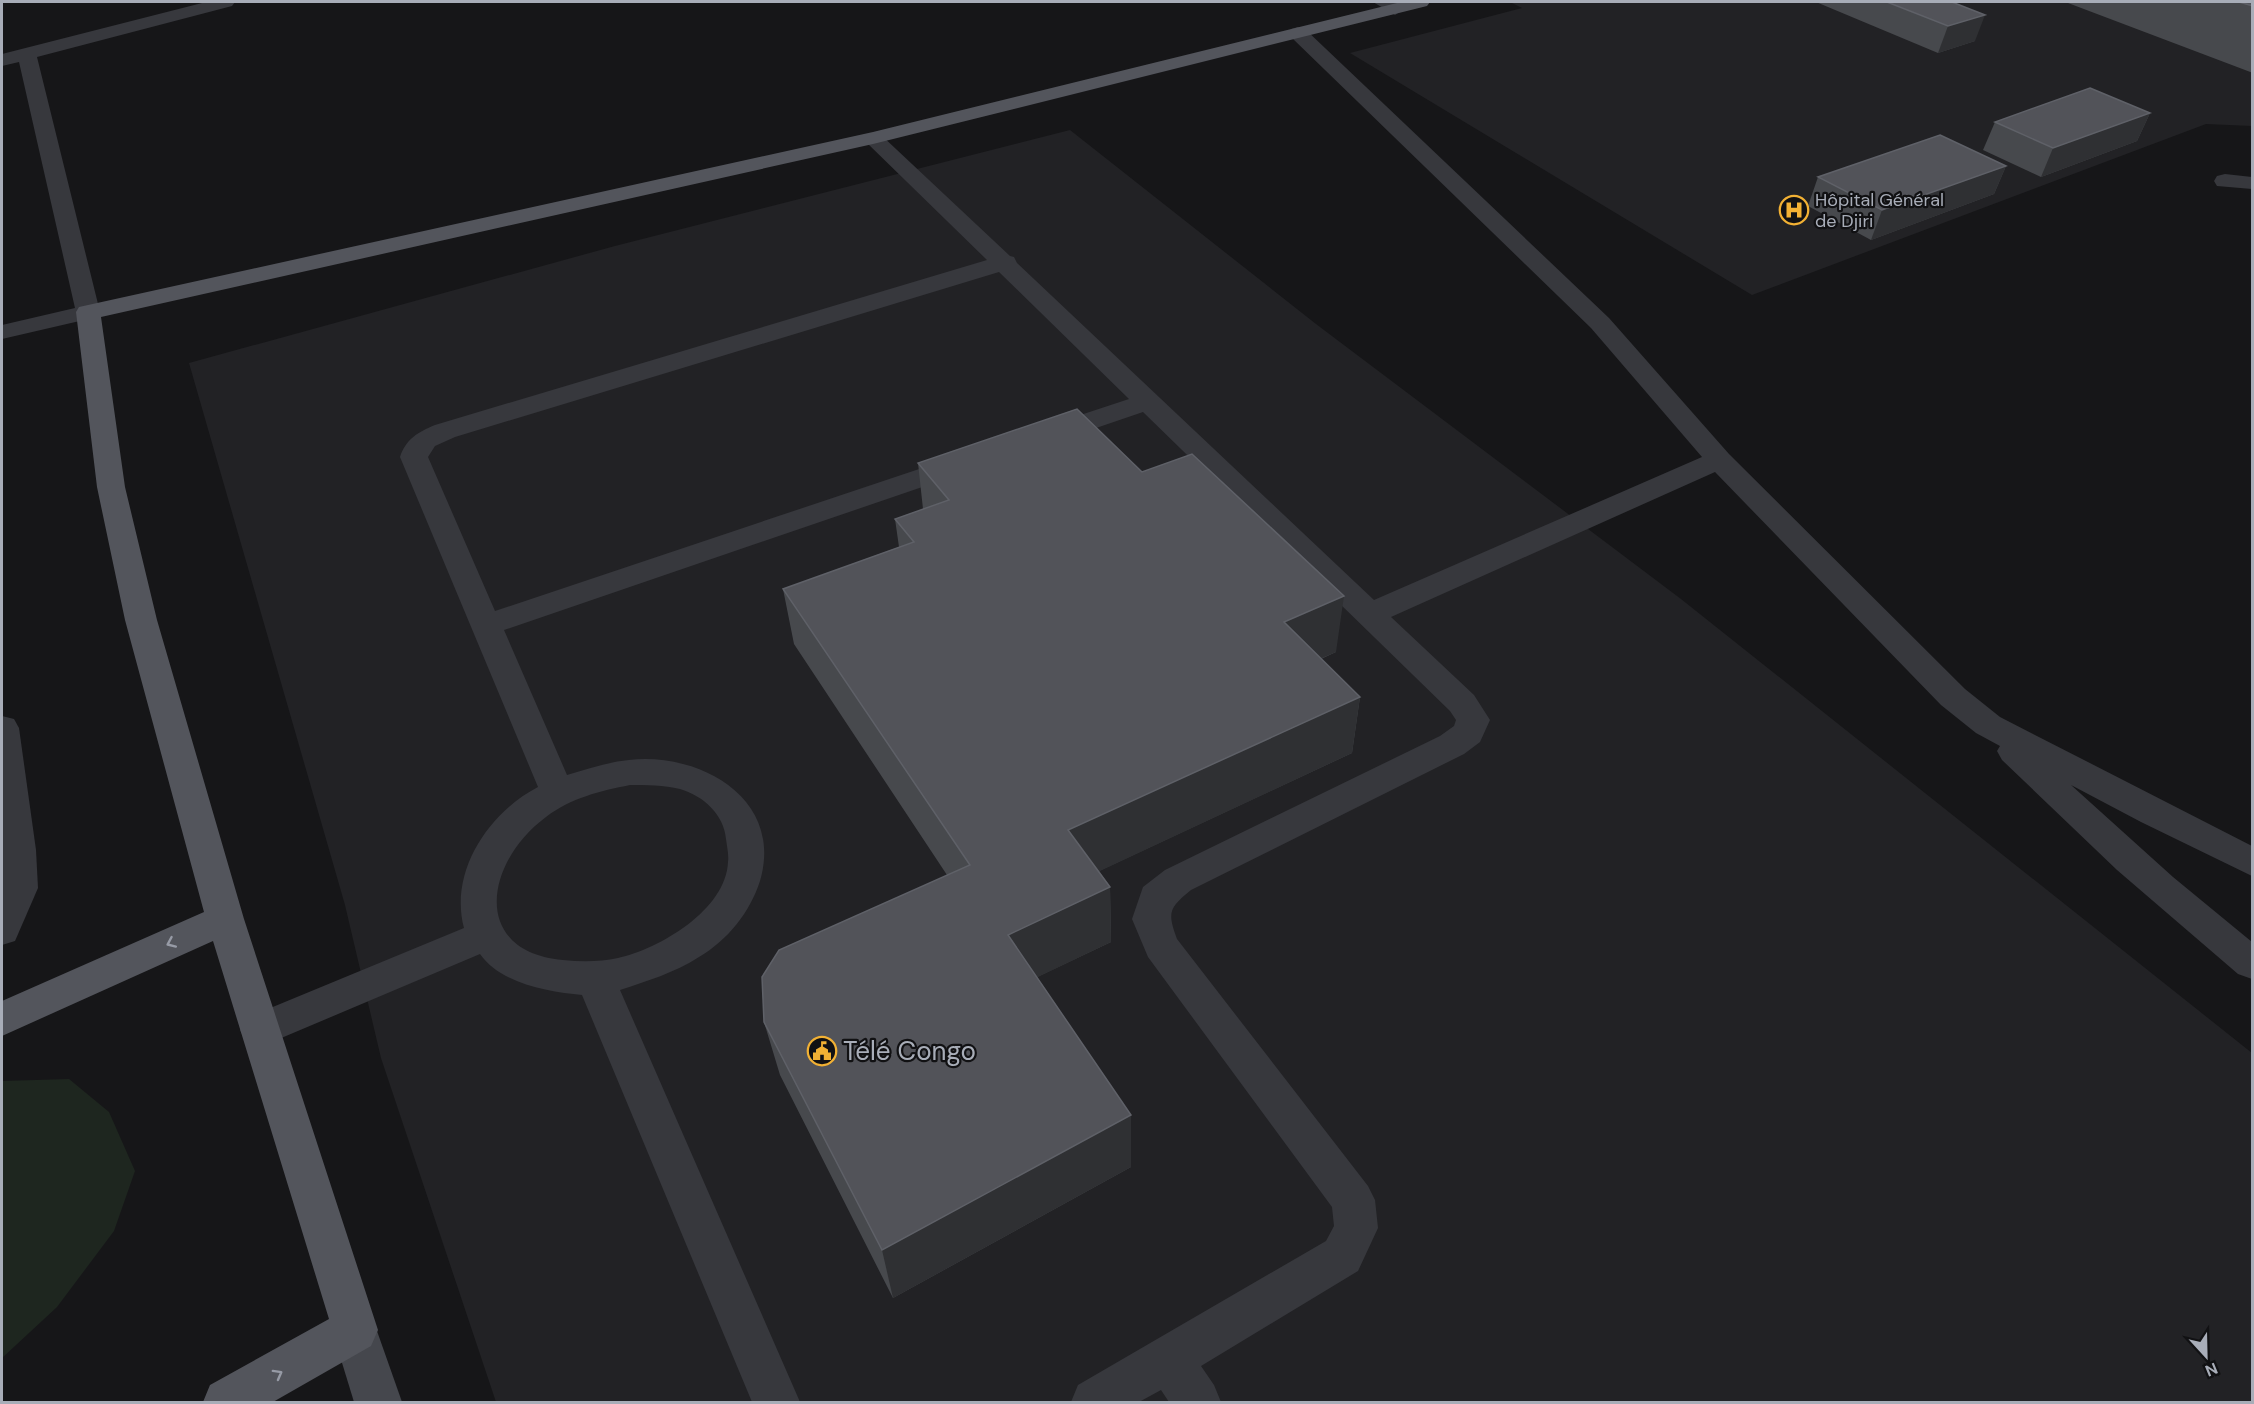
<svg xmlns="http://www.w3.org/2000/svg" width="2254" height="1404" font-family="'DM Sans',sans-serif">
  <rect width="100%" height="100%" fill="#161618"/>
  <g fill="#222225">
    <polygon points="1510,2 2252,2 2252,126 2206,124 1752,295 1350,53 1522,8"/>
    <polygon points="1070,130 1316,324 1681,599 2252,1053 2252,1402 496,1402 381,1058 345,905 189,363 615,246"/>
  </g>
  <polygon fill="#1e261f" points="69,1079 109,1112 135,1171 114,1231 57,1307 2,1358 2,1081"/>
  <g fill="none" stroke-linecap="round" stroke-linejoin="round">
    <g fill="#37383d" fill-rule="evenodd">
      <path d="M1298,27L1305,29L1609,318L1729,454L1965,689L2000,717L2252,846V876L2141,822L2071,785L2173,877L2252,942V979L2238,974L2117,870L2002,760L1997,751L2000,746L1976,733L1941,705L1715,472L1391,617L1474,695L1490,720L1480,742L1464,754L1191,890C1169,908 1167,912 1177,939L1368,1186L1375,1200L1378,1228L1358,1271L1201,1366L1214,1385L1221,1402H1169L1161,1390L1139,1402H1071L1078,1385L1326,1241L1334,1226L1332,1207L1148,957L1132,919L1143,887L1165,870L1440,736L1454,726L1456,720L1450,711L1143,412L1058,441L1048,443L1038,441L1034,435L1038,429L1129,399L999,272L455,437L435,446L428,457L495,611L952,458L962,456L972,458L976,464L972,470L504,630L567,775C587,769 608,762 629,760C701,752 784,799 760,881C750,912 728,940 699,957C674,973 647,981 620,990L800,1402H752L582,995C549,992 501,984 480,954L260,1047L246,1042L240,1030L246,1018L464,928C449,872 488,813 538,787L400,457C406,439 418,432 435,425L987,260L866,142L862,138L866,134H880L1010,256L1014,257L1017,263L1374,600L1702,457L1591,328L1291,37L1289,33L1291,29ZM630,785C646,785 664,785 680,789C704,796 724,815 726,839C727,847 729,855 728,862C726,910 659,949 618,958C600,962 581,962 563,960C469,951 486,861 546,817C571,798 600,791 630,785Z"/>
      <polygon points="2225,174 2252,177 2252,189 2217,186 2214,181 2217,176"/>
    </g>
    <g fill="#37383d" fill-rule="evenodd">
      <polygon points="206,2 235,2 232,6 37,57 100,312 97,317 2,339 2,325 75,308 19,62 2,66 2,54"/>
      <polygon points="1373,2 1395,2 1404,9 1395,15"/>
      <polygon points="2,716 14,719 19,728 36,850 38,888 15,941 2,945"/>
    </g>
    <polygon fill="#45474d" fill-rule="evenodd" points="355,1307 371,1314 402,1402 354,1402 332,1330 339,1314"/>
    <polygon fill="#53555c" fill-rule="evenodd" points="1401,2 1430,2 1427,6 873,144 101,317 125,487 157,620 244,919 378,1330 371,1346 273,1402 203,1402 210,1385 329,1319 213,941 2,1036 2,1001 204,912 125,620 97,487 76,312 79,307 873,132"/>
  </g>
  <g fill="#47494d">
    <polygon points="1816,2 1952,2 1975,41 1938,53"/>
    <polygon points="2068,2 2253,2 2253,73 2068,3"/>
    <polygon points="2150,113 2137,141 2041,177 1983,150 1995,122"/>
    <polygon points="2006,166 1994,194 1871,240 1808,206 1818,177"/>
    <polygon points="918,463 1142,472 1336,652 1321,659 1360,697 1352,753 1099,871 1110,887 1111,942 1037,977 1131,1115 1131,1167 893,1298 780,1075 764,1022 947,875 794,644 783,589 899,547 895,519 923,509"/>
  </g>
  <g fill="#2f3033">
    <polygon points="1985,15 1975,41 1938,53 1948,26"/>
    <polygon points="2150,113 2137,141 2041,177 2053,148"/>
    <polygon points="2006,166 1994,194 1871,240 1882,210"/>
    <polygon points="1344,596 1336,652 1278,677 1284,622"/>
    <polygon points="1360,697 1352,753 1070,885 1068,830"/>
    <polygon points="1110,887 1111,942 1013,989 1008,935"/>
    <polygon points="1131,1115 1131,1167 893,1298 882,1250"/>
  </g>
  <g fill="#525359" stroke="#5f6168" stroke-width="1.5">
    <polygon points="1887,2 1952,2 1985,15 1948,26"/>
    <polygon points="2239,2 2253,2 2253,6"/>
    <polygon points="2090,88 2150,113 2053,148 1995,122"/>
    <polygon points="1940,135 2006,166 1882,210 1818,177"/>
    <polygon points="1077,409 1142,472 1192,454 1344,596 1284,622 1360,697 1068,830 1110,887 1008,935 1131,1115 882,1250 764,1022 762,977 779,950 970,865 783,589 914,542 895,519 949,500 918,463"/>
  </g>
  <defs><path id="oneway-chevron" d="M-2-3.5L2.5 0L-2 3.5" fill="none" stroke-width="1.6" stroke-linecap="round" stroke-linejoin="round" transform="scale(1.5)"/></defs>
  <g stroke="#979ba6">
    <use href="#oneway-chevron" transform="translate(171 943) rotate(156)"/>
    <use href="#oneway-chevron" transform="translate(278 1374) rotate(-29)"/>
  </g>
  <defs>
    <g id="hospital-ring" transform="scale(1.5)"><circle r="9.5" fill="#111113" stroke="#f2b134" stroke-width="1.5"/><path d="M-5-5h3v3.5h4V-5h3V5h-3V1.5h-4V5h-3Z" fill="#f2b134"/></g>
    <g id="civic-ring" transform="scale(1.5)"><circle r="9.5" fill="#111113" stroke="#f2b134" stroke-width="1.5"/><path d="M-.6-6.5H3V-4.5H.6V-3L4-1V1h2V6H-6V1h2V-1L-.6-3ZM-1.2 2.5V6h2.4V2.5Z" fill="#f2b134"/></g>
  </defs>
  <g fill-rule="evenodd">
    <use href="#hospital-ring" x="1794" y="210"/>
    <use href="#civic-ring" x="822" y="1051"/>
  </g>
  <g text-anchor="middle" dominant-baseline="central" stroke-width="4.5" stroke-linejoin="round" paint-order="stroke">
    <g font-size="18" fill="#a8adb8" stroke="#111113" text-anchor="start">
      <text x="1815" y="200">Hôpital Général<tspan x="1815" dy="21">de Djiri</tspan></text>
    </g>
    <g font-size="26" fill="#a8adb8" stroke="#111113" text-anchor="start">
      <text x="843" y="1051">Télé Congo</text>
    </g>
  </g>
  <rect width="2254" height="1404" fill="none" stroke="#a8adb8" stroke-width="6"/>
  <g transform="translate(2206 1356) rotate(158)" stroke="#111113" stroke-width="4.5" paint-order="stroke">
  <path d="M0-4.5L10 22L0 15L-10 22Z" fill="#a8adb8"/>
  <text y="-9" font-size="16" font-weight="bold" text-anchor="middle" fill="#a8adb8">N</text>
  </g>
</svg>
